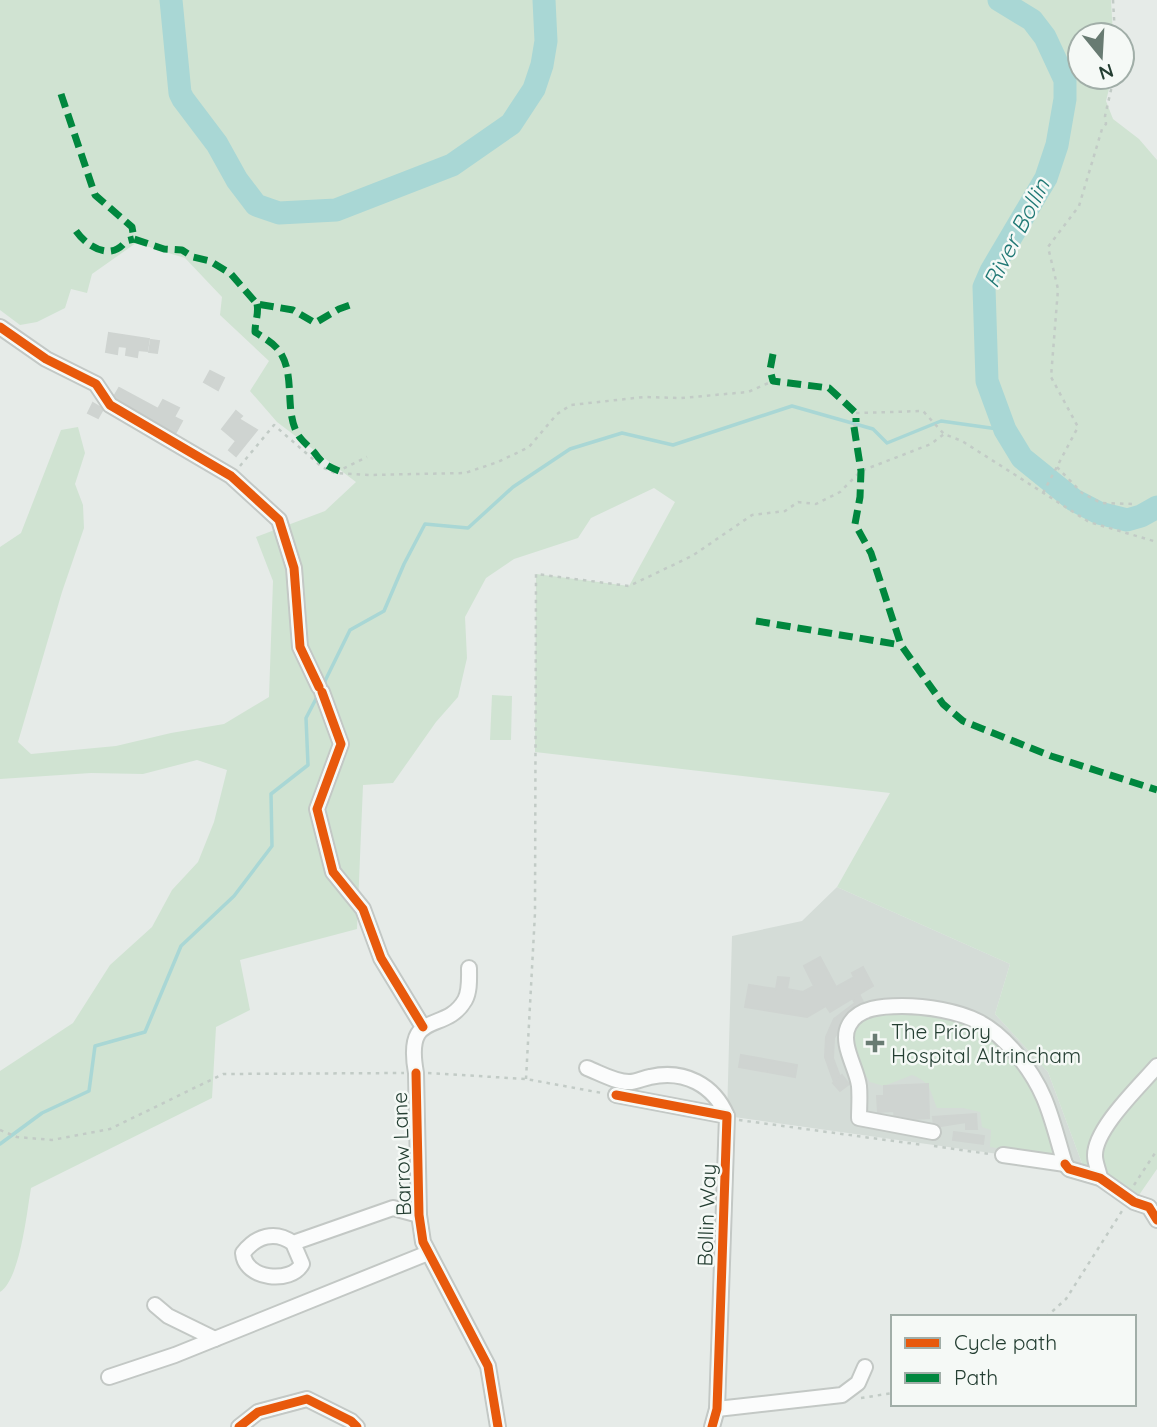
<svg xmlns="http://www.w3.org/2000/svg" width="1157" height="1427" font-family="Quicksand,sans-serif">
  <rect width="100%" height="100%" fill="#e6ebe8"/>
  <polygon fill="#d4dcd7" points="837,887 1010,964 995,1014 1048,1072 1083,1166 727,1116 732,936 802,921"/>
  <g fill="#d0e3d2">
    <path d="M0,0H1111L1113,35H1080V77H1112L1106,101L1113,119L1139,139L1157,160V1169L1139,1195L1098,1168L1083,1166L1048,1072L995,1014L1010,964L837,887L890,793L535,752L536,574L629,586L675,502L654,488L591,518L578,538L514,559L486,578L465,617L467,658L458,697L436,722L393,783L363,785L357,929L240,960L250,1010L216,1027L212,1098L31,1188C27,1211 20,1280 0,1292V1071L73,1023L110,965L152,927L172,890L198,862L214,822L227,770L197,760L143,774L91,773L0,779V547L21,533L61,430L78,427L85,453L75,484L83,505L84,528L62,592L18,742L31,754L116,746L171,733L224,724L269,697L273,581L256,537L325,511L356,482L277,422L250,391L269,361L220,315L222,297L185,258L136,243L92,274L87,293L71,289L65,308L37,322L20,325L0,310Z"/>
    <polygon points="492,695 512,696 511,740 490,740"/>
    <path d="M908,1010C924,1014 941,1016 957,1020C995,1032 1024,1068 1040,1103C1047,1119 1050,1138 1055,1156L990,1147L991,1130L982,1127L980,1112L963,1108H937C930,1091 931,1082 912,1075L884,1086L870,1082C857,1063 841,1030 870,1016C881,1011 897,1012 908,1010Z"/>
  </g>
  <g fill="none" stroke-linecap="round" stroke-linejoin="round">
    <g stroke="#a9d7d5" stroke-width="3.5">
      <polyline points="323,685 350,630 384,611 404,564 425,524 468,528 513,487 570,449 622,433 673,445 792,406 873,429 887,443 941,421 1005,430"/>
      <polyline points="0,1144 42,1113 89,1091 95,1046 145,1032 181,946 234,896 272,846 271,794 308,765 306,718 318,695"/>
    </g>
    <g stroke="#a9d7d5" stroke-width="23">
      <polyline points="171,0 180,93 183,99 217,144 237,180 256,205 279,213 336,210 452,165 511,124 534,89 542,65 546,41 544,0"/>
      <polyline points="999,0 1032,20 1045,37 1065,80 1065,99 1057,145 1046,178 991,271 984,287 987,381 1005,430 1022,458 1074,500 1099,513 1127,520 1141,516 1157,507"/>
    </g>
  </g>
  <g fill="#cfd4d1" stroke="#cfd4d1" stroke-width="2">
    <polygon points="109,333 149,339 147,351 138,350 137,357 126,355 127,347 118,346 117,354 106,352"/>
    <polygon points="151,340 159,341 157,353 149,352"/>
    <polygon points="210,371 224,378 218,390 204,382"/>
    <polygon points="119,388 158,409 163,400 179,408 174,417 182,421 175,434 112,400"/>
    <polygon points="93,403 103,409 98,418 88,413"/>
    <polygon points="236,411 242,416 239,419 257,430 236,456 229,450 236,441 222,429"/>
    <polygon points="820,957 836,987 854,977 852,973 863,967 873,986 830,1012 826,1006 807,1017 745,1007 749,985 776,989 778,977 789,978 787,989 803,992 814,986 804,966"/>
    <polygon points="859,994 865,1006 849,1015 834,1038 833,1058 840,1077 834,1082 825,1057 826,1037 834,1019 855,1003 852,997"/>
    <polygon points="741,1055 797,1065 795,1077 739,1067"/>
    <polygon points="842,1075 849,1084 840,1091 833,1083"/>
    <polygon points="928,1084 929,1118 895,1120 894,1111 878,1112 877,1096 884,1096 884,1086"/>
    <polygon points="976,1114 977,1129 966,1129 966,1122 934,1127 933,1117"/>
    <polygon points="954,1132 984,1136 983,1144 953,1140"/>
  </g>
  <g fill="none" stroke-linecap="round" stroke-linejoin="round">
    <g stroke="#c3c8c5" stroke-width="18">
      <g id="minor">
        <polyline points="0,327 46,359 96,384 110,405 231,476 279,520 294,568 300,647 319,687"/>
        <polyline points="322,692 341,744 317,809 333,872 363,909 381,958 423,1027"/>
        <path d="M469,968C469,978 470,991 465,1000C445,1035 404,1007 416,1073L419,1215L423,1242L488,1366L498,1427"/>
        <path d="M587,1068C600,1073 615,1082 629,1082C637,1082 643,1078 650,1077C684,1069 714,1085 727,1116"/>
        <polyline points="616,1095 727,1116 717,1409 712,1427"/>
        <path d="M933,1132L859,1118C859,1108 860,1097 859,1086C857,1068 839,1043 849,1025C858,1007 884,1006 902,1006C926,1006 958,1011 979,1022C1006,1036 1032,1070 1044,1098C1053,1119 1058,1142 1065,1164"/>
        <polyline points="1003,1155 1065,1164"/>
        <polyline points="1065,1164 1069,1169 1100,1178 1134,1202 1149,1207 1157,1220"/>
        <path d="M1100,1178C1099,1171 1095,1163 1095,1156C1094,1129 1140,1086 1157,1066"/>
        <path d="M293,1243C275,1230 256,1236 243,1253C245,1280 291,1284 302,1264L293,1243L393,1208L419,1215"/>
        <polyline points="155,1305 168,1316 215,1339"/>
        <polyline points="109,1377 175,1355 428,1253"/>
        <polyline points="717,1409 842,1395 858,1383 865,1367"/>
        <polyline points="239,1427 258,1412 307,1399 351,1421 357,1427"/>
      </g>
    </g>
    <g stroke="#c2cbc6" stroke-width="2.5" stroke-dasharray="3.5 5" stroke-linecap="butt">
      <polyline points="1113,0 1115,35"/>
      <polyline points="856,413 923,411 944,434 962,441 1089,522 1157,542"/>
      <polyline points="854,427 856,422"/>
      <polyline points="240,466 274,425 322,467 335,473 369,475 465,473 498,462 529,447 557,414 571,405 644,397 681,398 748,392 773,381"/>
      <polyline points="1057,467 1082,493 1101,503 1133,504"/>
      <polyline points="336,472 367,457"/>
      <polyline points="1043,493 1078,427 1051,377 1058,289 1048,247 1079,206 1102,129 1106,124 1105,116 1114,77"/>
      <polyline points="428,1073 526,1079 602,1093"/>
      <polyline points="526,1079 535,913 536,574 629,586 692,556 752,515 785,511 798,502 816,504 840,492 861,471 931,444 944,434"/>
      <polyline points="739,1120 923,1145"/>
      <polyline points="0,1130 17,1137 52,1140 110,1129 223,1074 404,1073"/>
      <polyline points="934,1146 989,1154"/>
      <polyline points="1134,1185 1157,1150"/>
      <polyline points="1046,1317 1066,1299 1122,1211"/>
      <polyline points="861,1398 893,1393"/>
    </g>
    <use href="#minor" stroke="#fbfcfc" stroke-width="14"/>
    <g stroke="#00873e" stroke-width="7" stroke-dasharray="14 7" stroke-linecap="butt">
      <polyline points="61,94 95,195 132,227 134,239 164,249 182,250 193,257 210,261 231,274 257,304 293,310 315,323 339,309 353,304"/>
      <path d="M76,231C88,248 112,261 126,241L134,239"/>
      <path d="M257,304C259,313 255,322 255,332C264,338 274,343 280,352C295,375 285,407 296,431C300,440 308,445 314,452C321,462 326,466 339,471"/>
      <polyline points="773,354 770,370 773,381 829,388 856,413 856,422"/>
      <polyline points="854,427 861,471 860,497 855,524 871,553 901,645 943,704 963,721 1051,756 1157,790"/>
      <polyline points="756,621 901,645"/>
    </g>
    <g stroke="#f5f9f6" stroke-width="13">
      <g id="cycleway">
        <polyline points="0,327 46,359 96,384 110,405 231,476 279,520 294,568 300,647 319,687"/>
        <polyline points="322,692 341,744 317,809 333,872 363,909 381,958 423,1027"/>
        <polyline points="416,1073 419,1215 423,1242 488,1366 498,1427"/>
        <polyline points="616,1095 727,1116 717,1409 712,1427"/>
        <polyline points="1065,1164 1069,1169 1100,1178 1134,1202 1149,1207 1157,1220"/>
        <polyline points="239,1427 258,1412 307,1399 351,1421 357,1427"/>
      </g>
    </g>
    <use href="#cycleway" stroke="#e8590c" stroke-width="9"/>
  </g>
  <path fill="#687b72" stroke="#f5f9f6" stroke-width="2.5" d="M871.5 1032.5h7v7h7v7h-7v7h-7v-7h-7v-7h7z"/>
  <g text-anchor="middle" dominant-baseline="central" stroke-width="5" stroke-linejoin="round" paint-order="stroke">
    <g font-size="21" fill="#243e32" stroke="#f5f9f6" text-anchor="start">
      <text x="891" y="1031">The Priory<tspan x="891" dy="24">Hospital Altrincham</tspan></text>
    </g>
    <g font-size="21" fill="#243e32" stroke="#f5f9f6">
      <text transform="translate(401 1154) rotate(-92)">Barrow Lane</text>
      <text transform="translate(706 1215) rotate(-88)">Bollin Way</text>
    </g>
    <g font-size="23" font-style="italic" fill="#207875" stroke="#f5f9f6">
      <text transform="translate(1016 233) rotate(-63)">River Bollin</text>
    </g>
  </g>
  <rect x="891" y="1315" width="245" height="91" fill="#f5f9f6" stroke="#a1aea8" stroke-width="2"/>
  <rect x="905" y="1338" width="35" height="10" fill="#e8590c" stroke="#a1aea8" stroke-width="2"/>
  <text x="954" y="1350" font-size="21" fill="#243e32">Cycle path</text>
  <rect x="905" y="1373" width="35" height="10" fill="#00873e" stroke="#a1aea8" stroke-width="2"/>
  <text x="954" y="1385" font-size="21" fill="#243e32">Path</text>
  <g transform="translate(1101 56) rotate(162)"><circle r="33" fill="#f5f9f6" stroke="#a1aea8" stroke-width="2"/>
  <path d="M0-5L12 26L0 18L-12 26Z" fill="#687b72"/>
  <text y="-10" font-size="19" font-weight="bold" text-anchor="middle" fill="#243e32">N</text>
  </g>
</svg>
